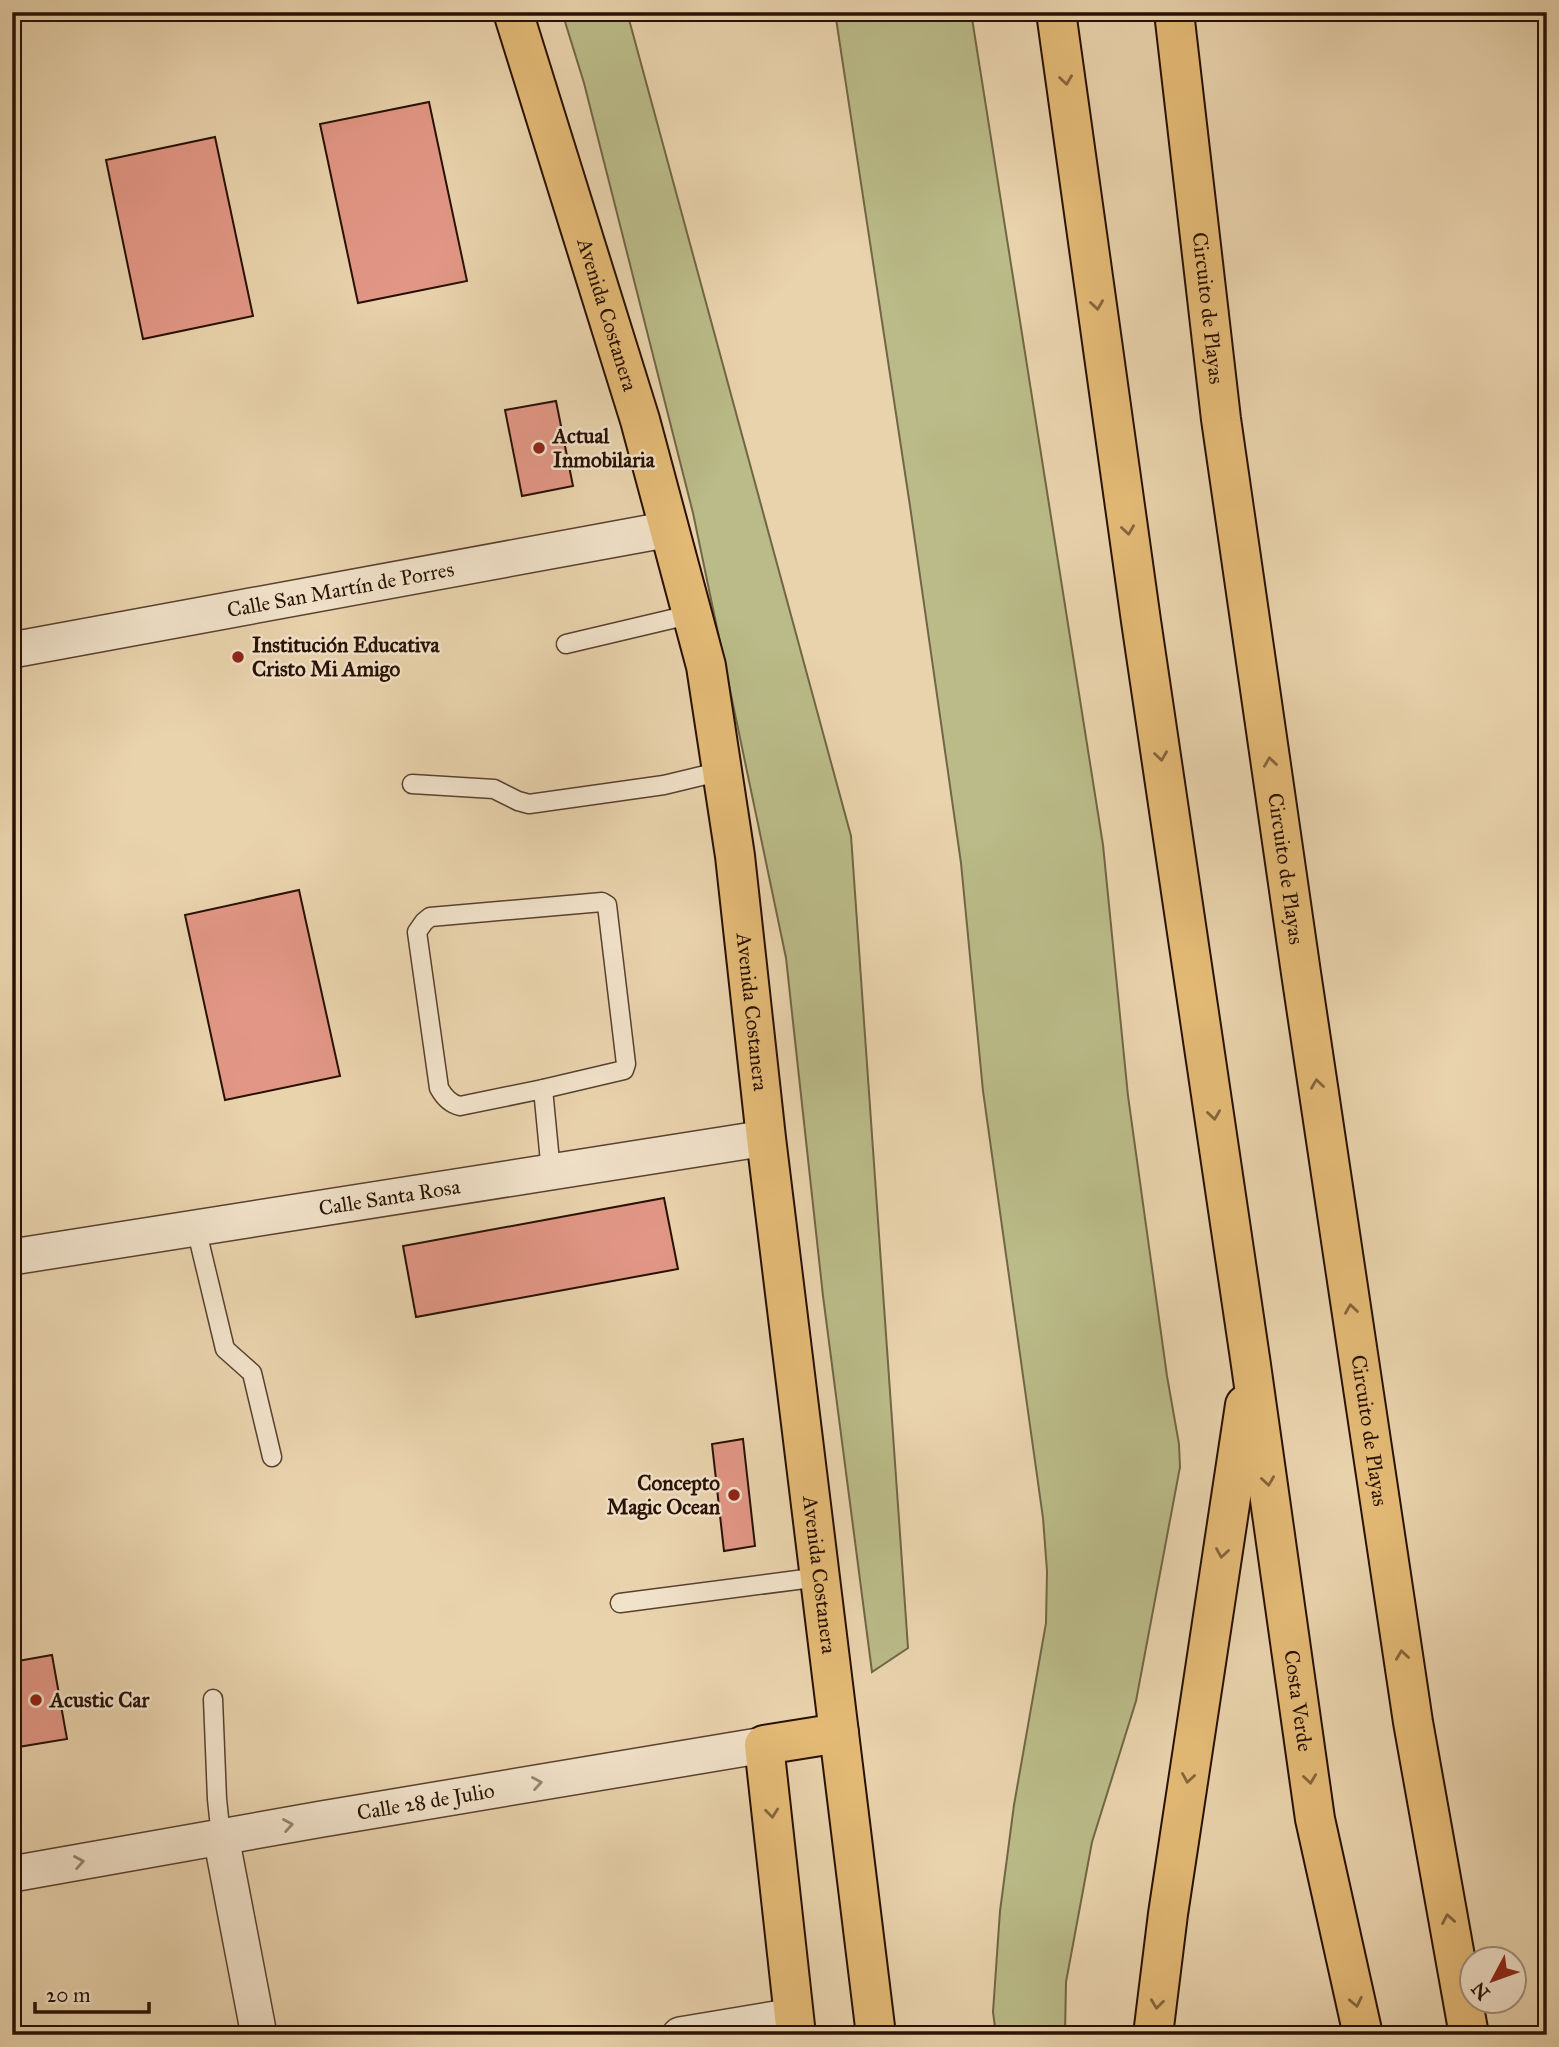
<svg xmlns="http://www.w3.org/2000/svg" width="1559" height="2047" font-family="'IM FELL Great Primer',serif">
  <rect width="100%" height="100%" fill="#e9d3ad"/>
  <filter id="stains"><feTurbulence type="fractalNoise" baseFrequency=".00286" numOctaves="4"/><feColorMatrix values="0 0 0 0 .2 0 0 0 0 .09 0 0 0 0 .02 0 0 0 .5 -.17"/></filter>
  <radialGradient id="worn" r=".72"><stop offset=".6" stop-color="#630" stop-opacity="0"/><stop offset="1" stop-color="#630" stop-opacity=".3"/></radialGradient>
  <g fill="#babb88" stroke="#716646" stroke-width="2">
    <polygon points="562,12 627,12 851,836 908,1648 872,1672 823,1296 786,958 693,513 584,83"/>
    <polygon points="835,12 971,12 1103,845 1128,1096 1167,1376 1179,1444 1180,1467 1136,1701 1092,1842 1066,1982 1065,2035 996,2035 993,2012 1000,1911 1014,1805 1046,1623 1047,1571 1043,1518 983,1091 961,863 910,506"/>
  </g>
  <g fill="#e29786" stroke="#281003" stroke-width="2">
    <polygon points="429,102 467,281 358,303 320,124"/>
    <polygon points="215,137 253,316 143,339 106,160"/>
    <polygon points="556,401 573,486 522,496 505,410"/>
    <polygon points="299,890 340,1076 225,1100 185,915"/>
    <polygon points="664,1198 678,1269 416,1317 403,1246"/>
    <polygon points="743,1439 755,1546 724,1551 712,1444"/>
    <polygon points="52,1655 67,1739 12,1748 12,1662"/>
  </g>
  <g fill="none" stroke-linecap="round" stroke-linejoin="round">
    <g stroke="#58412e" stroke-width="21">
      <g id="lane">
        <polyline points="566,644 693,614"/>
        <polyline points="412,784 494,789 518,801 529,804 664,785 722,771"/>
        <path d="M602,902L607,905L626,1064L624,1070L543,1089L460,1106C450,1104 444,1097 439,1088L417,932L424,922L430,917Z"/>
        <polyline points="543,1089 551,1172"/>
        <polyline points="196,1228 225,1349 252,1373 272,1457"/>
        <polyline points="620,1603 820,1577"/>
        <polyline points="213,1699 217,1799 221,1837"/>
      </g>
    </g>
    <g stroke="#58412e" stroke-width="38">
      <g id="street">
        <path id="s1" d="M12,650L670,529"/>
        <path id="s2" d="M12,1257L766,1138"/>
        <polyline points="221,1837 259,2035"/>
        <path id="s3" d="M12,1874L322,1819L764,1745"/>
        <polyline points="680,2035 794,2016"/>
      </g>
    </g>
    <g stroke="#281003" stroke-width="42">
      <g id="primary">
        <path id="s4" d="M513,12L640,420L706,666L735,856L766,1138L876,2035"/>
        <polyline points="796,2035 764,1745 839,1733"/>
      </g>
    </g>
    <g stroke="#281003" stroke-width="42">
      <g id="highway">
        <path id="s5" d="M1056,12L1141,621L1251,1365L1315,1819L1363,2035"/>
        <path id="s6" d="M1174,12L1221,419L1301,973L1413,1722L1469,2035"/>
        <polyline points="1153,2035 1168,1914 1245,1405"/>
      </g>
    </g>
    <use href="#lane" stroke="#f1e2ca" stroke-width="18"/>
    <use href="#street" stroke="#f1e2ca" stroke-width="35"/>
    <use href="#primary" stroke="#e4ba76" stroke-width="38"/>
    <use href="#highway" stroke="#e4ba76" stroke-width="38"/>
  </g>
  <defs><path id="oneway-chevron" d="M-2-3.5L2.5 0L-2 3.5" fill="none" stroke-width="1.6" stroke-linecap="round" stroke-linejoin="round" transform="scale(1.75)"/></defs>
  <g stroke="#86653c">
    <use href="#oneway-chevron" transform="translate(1066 80) rotate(82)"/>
    <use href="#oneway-chevron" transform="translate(1097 305) rotate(82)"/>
    <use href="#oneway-chevron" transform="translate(1128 530) rotate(82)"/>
    <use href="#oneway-chevron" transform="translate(1161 756) rotate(82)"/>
    <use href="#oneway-chevron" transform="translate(1270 762) rotate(-98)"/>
    <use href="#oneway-chevron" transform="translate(1317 1084) rotate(-98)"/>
    <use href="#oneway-chevron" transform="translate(1214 1115) rotate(82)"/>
    <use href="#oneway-chevron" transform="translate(1351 1309) rotate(-98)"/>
    <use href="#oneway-chevron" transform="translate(1268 1481) rotate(82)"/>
    <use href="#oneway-chevron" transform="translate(1222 1553) rotate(99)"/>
    <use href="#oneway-chevron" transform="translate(1402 1655) rotate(-98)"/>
    <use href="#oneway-chevron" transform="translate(1188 1778) rotate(99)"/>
    <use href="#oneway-chevron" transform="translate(1310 1779) rotate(82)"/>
    <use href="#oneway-chevron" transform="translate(772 1813) rotate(84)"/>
    <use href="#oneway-chevron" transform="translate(1448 1919) rotate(-100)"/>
    <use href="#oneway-chevron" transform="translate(1356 2002) rotate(78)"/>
    <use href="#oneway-chevron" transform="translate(1157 2004) rotate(97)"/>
  </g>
  <g stroke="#978470">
    <use href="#oneway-chevron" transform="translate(537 1783) rotate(-10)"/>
    <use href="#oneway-chevron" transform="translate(288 1825) rotate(-10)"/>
    <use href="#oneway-chevron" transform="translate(79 1862) rotate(-10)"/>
  </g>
  <g fill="#8f2418" stroke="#f1e2ca" stroke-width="2.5">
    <circle cx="539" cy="448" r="7"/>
    <circle cx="238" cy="657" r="7"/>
    <circle cx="734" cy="1495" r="7"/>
    <circle cx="36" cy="1700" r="7"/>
  </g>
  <g text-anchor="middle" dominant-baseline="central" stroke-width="5" stroke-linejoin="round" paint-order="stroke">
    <g font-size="21" fill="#281003" stroke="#f1e2ca">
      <text stroke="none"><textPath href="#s6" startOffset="298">Circuito de Playas</textPath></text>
      <text stroke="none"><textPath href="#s4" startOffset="317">Avenida Costanera</textPath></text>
      <text stroke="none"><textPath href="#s1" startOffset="334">Calle San Martín de Porres</textPath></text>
      <text stroke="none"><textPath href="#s6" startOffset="864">Circuito de Playas</textPath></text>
      <text stroke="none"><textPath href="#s4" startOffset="1031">Avenida Costanera</textPath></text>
      <text stroke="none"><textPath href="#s2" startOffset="382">Calle Santa Rosa</textPath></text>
      <text stroke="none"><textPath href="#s6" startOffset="1432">Circuito de Playas</textPath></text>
      <text stroke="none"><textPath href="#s4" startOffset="1598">Avenida Costanera</textPath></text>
      <text stroke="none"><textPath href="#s5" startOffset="1706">Costa Verde</textPath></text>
      <text stroke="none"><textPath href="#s3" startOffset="420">Calle 28 de Julio</textPath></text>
    </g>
    <g font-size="21" font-weight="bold" fill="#281003" stroke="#f1e2ca" text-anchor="start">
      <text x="553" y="436">Actual<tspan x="553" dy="24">Inmobilaria</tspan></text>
      <text x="252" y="645">Institución Educativa<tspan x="252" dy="24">Cristo Mi Amigo</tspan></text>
      <text x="720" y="1483" text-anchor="end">Concepto<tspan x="720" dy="24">Magic Ocean</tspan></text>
      <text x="50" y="1700">Acustic Car</text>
    </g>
  </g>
  <rect width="1559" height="2047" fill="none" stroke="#e9d3ad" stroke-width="42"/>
  <rect x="14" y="14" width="1531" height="2019" fill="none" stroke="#281003" stroke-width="3.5"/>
  <rect x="21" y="21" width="1517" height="2005" fill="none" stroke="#281003" stroke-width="2"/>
  <g transform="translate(1493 1980) rotate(229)"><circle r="33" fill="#f1e2ca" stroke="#a18e7a" stroke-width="2"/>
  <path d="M0-5L12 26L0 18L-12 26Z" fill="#8f2418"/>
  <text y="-10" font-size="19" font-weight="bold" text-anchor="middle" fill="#281003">N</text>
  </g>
  <path d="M35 2002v10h114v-10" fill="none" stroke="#281003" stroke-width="3.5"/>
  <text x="46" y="2002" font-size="21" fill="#281003" stroke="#f1e2ca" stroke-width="5" paint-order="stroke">20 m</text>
  <rect width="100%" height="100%" filter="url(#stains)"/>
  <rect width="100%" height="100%" fill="url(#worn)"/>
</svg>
